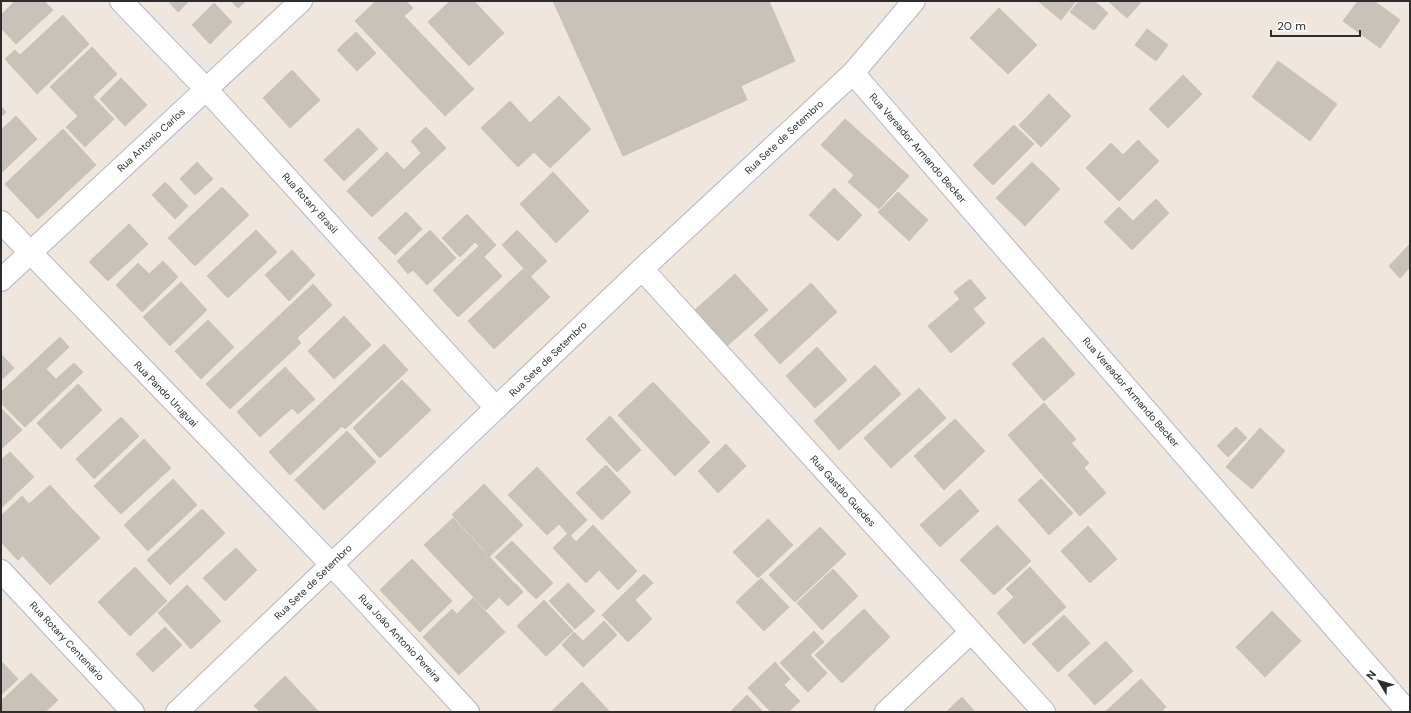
<svg xmlns="http://www.w3.org/2000/svg" width="1411" height="713" font-family="'DM Sans',sans-serif">
  <rect width="100%" height="100%" fill="#efe6de"/>
  <g fill="#c8c2b9" stroke="#cbc2b7">
    <polygon points="15,1 44,1 53,10 16,44 1,28 1,15"/>
    <polygon points="168,1 189,1 178,12"/>
    <polygon points="231,1 246,1 238,8"/>
    <polygon points="376,1 406,1 413,8 404,16 474,89 445,116 355,21"/>
    <polygon points="450,1 474,1 504,33 469,66 428,22"/>
    <polygon points="553,1 769,1 795,61 741,86 747,100 623,156"/>
    <polygon points="1038,1 1076,1 1061,20"/>
    <polygon points="1079,1 1094,1 1108,13 1094,30 1070,12"/>
    <polygon points="1108,1 1142,1 1127,18"/>
    <polygon points="1358,1 1374,1 1400,20 1380,48 1343,21"/>
    <polygon points="214,3 232,22 210,44 192,25"/>
    <polygon points="999,8 1037,45 1008,74 970,38"/>
    <polygon points="63,15 89,44 37,94 5,59 15,50 20,55"/>
    <polygon points="1147,29 1168,45 1156,61 1135,45"/>
    <polygon points="356,32 376,53 357,71 337,50"/>
    <polygon points="92,47 117,74 93,97 114,119 85,147 66,127 78,116 50,87"/>
    <polygon points="1278,61 1337,104 1310,141 1252,97"/>
    <polygon points="292,70 320,100 290,128 263,98"/>
    <polygon points="1183,75 1202,94 1168,128 1149,109"/>
    <polygon points="121,78 147,105 125,126 100,99"/>
    <polygon points="1049,94 1071,116 1041,147 1019,125"/>
    <polygon points="559,96 591,129 550,168 534,152 518,167 481,128 510,101 530,123"/>
    <polygon points="1,106 6,112 1,117"/>
    <polygon points="16,116 37,139 1,173 1,130"/>
    <polygon points="845,119 909,176 879,209 848,182 854,175 821,145"/>
    <polygon points="1014,125 1034,144 993,185 973,165"/>
    <polygon points="426,127 446,148 372,217 347,191 387,152 404,170 421,153 411,141"/>
    <polygon points="358,128 378,149 344,181 324,160"/>
    <polygon points="63,129 96,165 38,219 5,184"/>
    <polygon points="1138,140 1159,161 1119,201 1086,168 1111,143 1123,155"/>
    <polygon points="197,162 213,179 195,195 180,179"/>
    <polygon points="1032,162 1060,189 1025,226 996,198"/>
    <polygon points="553,172 589,211 556,243 520,204"/>
    <polygon points="165,182 188,206 175,219 152,195"/>
    <polygon points="222,187 249,215 195,266 168,238"/>
    <polygon points="834,188 862,215 838,241 809,215"/>
    <polygon points="898,192 928,220 909,241 878,212"/>
    <polygon points="1156,199 1169,213 1132,250 1104,222 1119,207 1133,221"/>
    <polygon points="406,212 422,229 395,255 378,238"/>
    <polygon points="467,214 496,245 484,257 502,276 458,317 433,290 479,246 475,242 460,257 442,238"/>
    <polygon points="129,224 148,244 108,281 89,262"/>
    <polygon points="256,230 277,252 228,298 207,276"/>
    <polygon points="430,230 456,258 427,285 413,270 408,274 397,261"/>
    <polygon points="517,230 547,261 531,276 502,245"/>
    <polygon points="1409,245 1410,267 1400,278 1389,266"/>
    <polygon points="292,250 315,275 289,301 265,275"/>
    <polygon points="163,261 178,277 142,312 116,285 138,263 149,274"/>
    <polygon points="523,269 550,297 494,349 468,321"/>
    <polygon points="735,274 768,310 727,346 695,310"/>
    <polygon points="970,279 986,298 973,309 985,323 951,353 928,326 960,299 954,292"/>
    <polygon points="181,282 207,310 170,346 143,317"/>
    <polygon points="811,283 837,312 780,364 754,335"/>
    <polygon points="313,284 332,305 297,338 301,343 230,409 206,384"/>
    <polygon points="344,316 371,345 334,379 308,351"/>
    <polygon points="208,320 234,347 201,379 175,351"/>
    <polygon points="60,337 69,347 46,369 56,379 74,363 83,372 25,427 1,403 1,392"/>
    <polygon points="1043,337 1075,374 1044,401 1012,364"/>
    <polygon points="384,344 408,370 345,429 342,426 290,475 269,452"/>
    <polygon points="817,347 847,380 815,408 786,376"/>
    <polygon points="1,354 14,368 1,380"/>
    <polygon points="875,365 901,394 839,450 814,421"/>
    <polygon points="285,367 315,399 298,414 292,408 260,437 237,412"/>
    <polygon points="402,380 431,410 380,458 353,428"/>
    <polygon points="653,382 710,442 675,476 618,415"/>
    <polygon points="78,384 102,410 61,449 37,423"/>
    <polygon points="919,388 946,418 891,468 864,438"/>
    <polygon points="1044,403 1076,439 1039,471 1008,435"/>
    <polygon points="1,408 22,430 1,449"/>
    <polygon points="610,416 641,450 617,472 586,439"/>
    <polygon points="121,417 139,436 94,479 76,459"/>
    <polygon points="955,419 985,451 944,490 914,456"/>
    <polygon points="1236,427 1247,438 1228,457 1217,446"/>
    <polygon points="1260,428 1285,451 1252,489 1226,467"/>
    <polygon points="347,431 376,462 324,510 295,480"/>
    <polygon points="144,439 171,468 121,514 94,486"/>
    <polygon points="1071,443 1089,463 1084,468 1106,493 1080,516 1039,471"/>
    <polygon points="726,444 746,466 718,493 698,471"/>
    <polygon points="10,452 34,477 1,508 1,460"/>
    <polygon points="606,465 631,492 602,520 576,493"/>
    <polygon points="537,467 587,520 570,536 559,524 547,535 508,495"/>
    <polygon points="173,479 197,505 148,551 124,525"/>
    <polygon points="1041,479 1073,513 1049,535 1018,500"/>
    <polygon points="484,484 523,525 490,556 452,515"/>
    <polygon points="50,485 72,509 18,560 1,542 1,516 22,496 29,504"/>
    <polygon points="960,489 979,511 940,547 920,525"/>
    <polygon points="72,509 100,538 50,585 23,556"/>
    <polygon points="202,509 225,533 170,585 147,560"/>
    <polygon points="453,518 514,583 486,610 424,545"/>
    <polygon points="768,519 793,545 758,578 733,552"/>
    <polygon points="593,525 637,571 618,590 599,570 586,583 553,548 568,533 576,542"/>
    <polygon points="997,525 1031,561 994,595 960,560"/>
    <polygon points="1088,526 1117,559 1090,583 1061,551"/>
    <polygon points="820,527 846,554 795,602 769,575"/>
    <polygon points="512,541 553,583 536,599 495,557"/>
    <polygon points="236,548 257,570 225,601 203,578"/>
    <polygon points="412,559 452,601 420,632 380,590"/>
    <polygon points="135,567 167,601 130,636 98,602"/>
    <polygon points="1030,567 1066,607 1024,644 997,613 1014,597 1006,589"/>
    <polygon points="833,569 858,596 822,630 797,603"/>
    <polygon points="644,574 653,583 635,600 652,619 628,642 602,615"/>
    <polygon points="761,578 789,607 764,631 736,602"/>
    <polygon points="515,583 523,592 508,606 500,598"/>
    <polygon points="568,583 595,611 575,629 549,601"/>
    <polygon points="187,585 221,621 191,649 158,613"/>
    <polygon points="473,598 505,632 459,675 423,637 452,609 457,614"/>
    <polygon points="544,600 573,631 546,656 517,626"/>
    <polygon points="864,609 890,637 842,683 815,655"/>
    <polygon points="1272,611 1301,641 1265,677 1236,647"/>
    <polygon points="1064,615 1090,643 1058,672 1032,644"/>
    <polygon points="604,621 617,635 583,667 562,645 574,632 583,641"/>
    <polygon points="165,627 182,645 153,672 136,654"/>
    <polygon points="814,631 824,642 810,655 827,673 808,692 780,663"/>
    <polygon points="1106,641 1133,671 1095,705 1068,675"/>
    <polygon points="1,661 18,679 1,695"/>
    <polygon points="775,662 790,679 784,685 800,701 788,712 771,712 748,688"/>
    <polygon points="31,673 58,700 45,712 1,712 1,701"/>
    <polygon points="285,676 319,712 260,712 254,706"/>
    <polygon points="1141,679 1166,707 1161,712 1105,712"/>
    <polygon points="582,682 610,712 551,712"/>
    <polygon points="747,695 763,712 730,712"/>
    <polygon points="962,697 975,712 946,712"/>
  </g>
  <g fill="none" stroke-linecap="round" stroke-linejoin="round">
    <g stroke="#b2b6c1" stroke-width="24">
      <g id="minor">
        <polyline points="121,1 206,89 496,408"/>
        <polyline points="853,73 1408,712"/>
        <polyline points="1,222 332,565 468,712"/>
        <polyline points="642,269 1044,712"/>
        <polyline points="1,280 301,1"/>
        <polyline points="1,571 133,712"/>
        <polyline points="177,712 642,269 853,73 914,1"/>
        <polyline points="886,712 971,632"/>
      </g>
    </g>
    <use href="#minor" stroke="#fff" stroke-width="22"/>
  </g>
  <g text-anchor="middle" dominant-baseline="central" stroke-width="3" stroke-linejoin="round" paint-order="stroke">
    <g font-size="10" fill="#2d2d2d" stroke="#fff">
      <text transform="translate(784 137) rotate(-43)">Rua Sete de Setembro</text>
      <text transform="translate(151 140) rotate(-43)">Rua Antonio Carlos</text>
      <text transform="translate(918 148) rotate(49)">Rua Vereador Armando Becker</text>
      <text transform="translate(310 203) rotate(48)">Rua Rotary Brasil</text>
      <text transform="translate(548 359) rotate(-44)">Rua Sete de Setembro</text>
      <text transform="translate(1131 392) rotate(49)">Rua Vereador Armando Becker</text>
      <text transform="translate(166 394) rotate(46)">Rua Pando Uruguai</text>
      <text transform="translate(843 491) rotate(48)">Rua Gastão Guedes</text>
      <text transform="translate(313 582) rotate(-44)">Rua Sete de Setembro</text>
      <text transform="translate(400 638) rotate(47)">Rua João Antonio Pereira</text>
      <text transform="translate(67 641) rotate(47)">Rua Rotary Centenário</text>
    </g>
  </g>
  <rect width="1411" height="713" fill="none" stroke="#2d2d2d" stroke-width="4"/>
  <g transform="translate(1379 681) rotate(308)" stroke="#ffffff" stroke-width="3" paint-order="stroke">
  <path d="M0-3L7 15L0 10L-7 15Z" fill="#2d2d2d"/>
  <text y="-6" font-size="11" font-weight="bold" text-anchor="middle" fill="#2d2d2d">N</text>
  </g>
  <path d="M1271 30v6h89v-6" fill="none" stroke="#2d2d2d" stroke-width="2"/>
  <text x="1277" y="30" font-size="12" fill="#2d2d2d" stroke="#ffffff" stroke-width="3" paint-order="stroke">20 m</text>
</svg>
